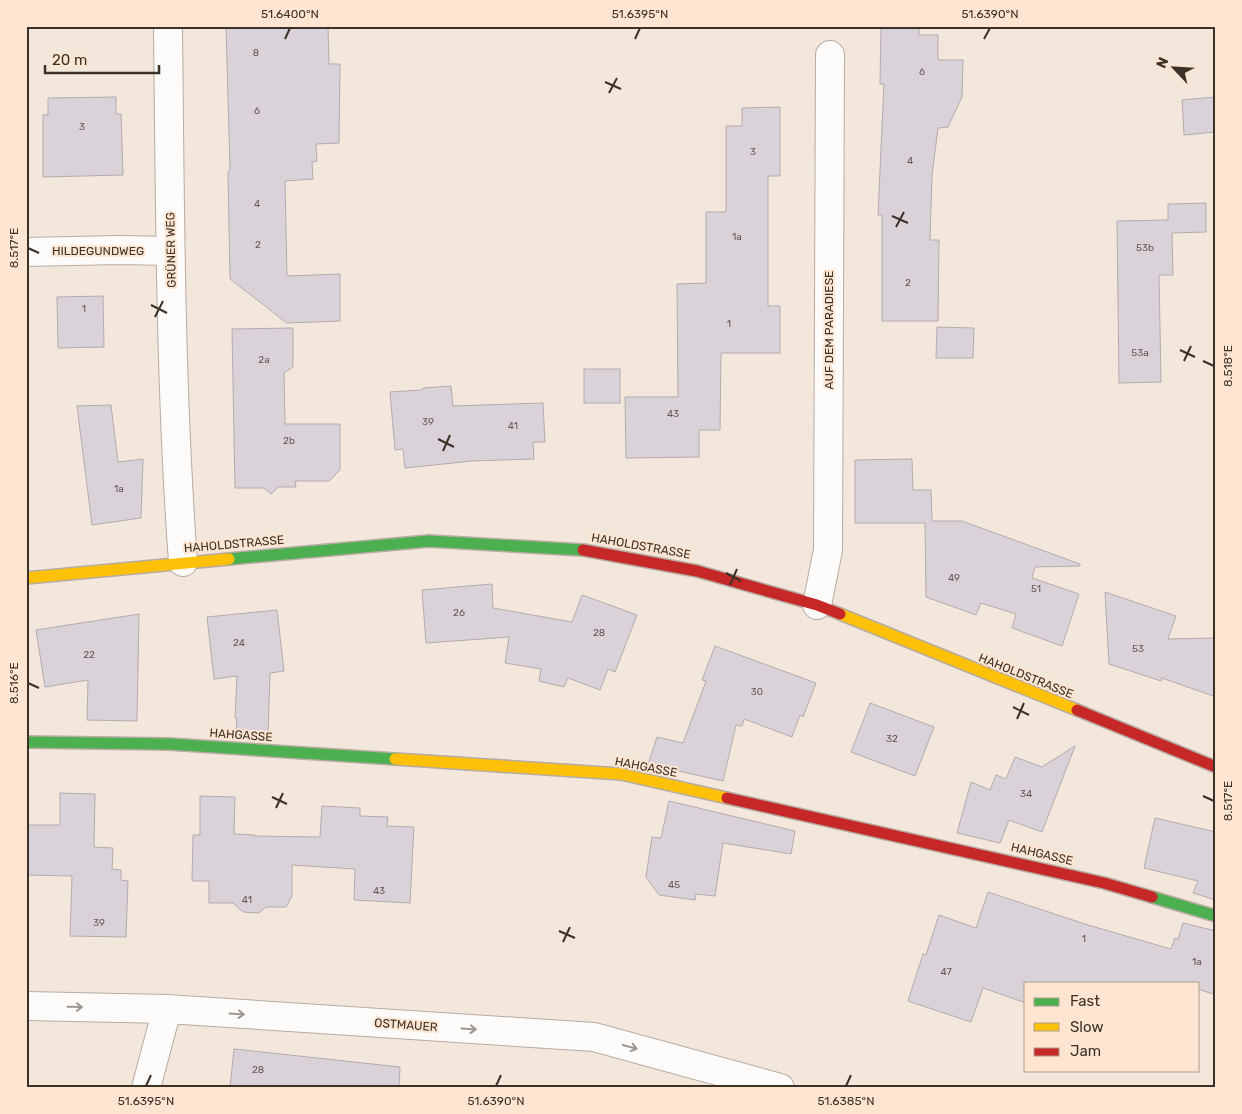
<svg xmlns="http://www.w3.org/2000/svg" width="1242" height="1114" font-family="Rubik,sans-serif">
  <rect width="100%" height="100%" fill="#f3e6db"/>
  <g fill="#d9d2d9" stroke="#b3acad">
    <polygon points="226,26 328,26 329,64 340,64 339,143 316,144 317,161 312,162 313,179 285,181 287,276 340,274 340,321 287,323 230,279 228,172 230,169"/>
    <polygon points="881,26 919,26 919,35 938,35 938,60 963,60 962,97 948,127 938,128 932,175 930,240 939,240 938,321 882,321 882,215 878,215 884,84 880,84"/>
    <polygon points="116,97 116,114 121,114 123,175 43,177 43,115 48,115 48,98"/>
    <polygon points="1216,97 1216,132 1184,135 1182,100"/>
    <polygon points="780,107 780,176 768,176 768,306 780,306 780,353 721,353 720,430 699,430 699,457 626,458 625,397 678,397 677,284 706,283 706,212 726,212 726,126 742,126 742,108"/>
    <polygon points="1206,203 1206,232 1172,233 1173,275 1159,275 1161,382 1119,383 1117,221 1168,220 1168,204"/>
    <polygon points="103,296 104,347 58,348 57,297"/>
    <polygon points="937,327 974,328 973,358 936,358"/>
    <polygon points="293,328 293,367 284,373 285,424 340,424 340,470 329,481 295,481 296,487 278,487 271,494 264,488 235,488 232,329"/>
    <rect x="584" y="369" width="36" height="34"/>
    <polygon points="451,386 453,406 543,403 545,442 533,442 534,459 472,461 405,468 403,449 395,450 390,392 421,390 423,388"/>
    <polygon points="111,405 118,462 143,459 141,518 92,525 77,406"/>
    <polygon points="912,459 913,490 931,490 932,521 962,521 1080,564 1080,566 1035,567 1032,578 1079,594 1062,646 1012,628 1016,614 981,603 976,615 926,597 925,523 855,523 855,460"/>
    <polygon points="492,584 493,608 572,622 582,595 637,615 615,672 608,669 600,690 568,678 564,687 539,681 541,669 505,663 509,637 426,643 422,590"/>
    <polygon points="1105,592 1176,616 1168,639 1216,638 1216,697 1162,678 1161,681 1109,664"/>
    <polygon points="277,610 284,671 270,673 268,735 236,733 237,718 235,718 237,676 214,679 207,617"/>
    <polygon points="139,614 137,721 87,720 88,680 45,687 36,630"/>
    <polygon points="715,646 816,683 803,717 800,715 792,737 744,719 742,726 736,725 723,781 648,764 657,737 683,743 706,681 702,680"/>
    <polygon points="870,703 934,727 915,776 851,752"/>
    <polygon points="1075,746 1042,832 1009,820 1000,843 957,833 971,782 990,790 996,775 1006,779 1015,757 1042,767"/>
    <polygon points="60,793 95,794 94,847 113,848 112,869 121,870 121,880 128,881 126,937 70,936 72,876 26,875 26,825 60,825"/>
    <polygon points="200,796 235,797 234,834 254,835 254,836 320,837 322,806 360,808 360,816 388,817 387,826 414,827 410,903 354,900 355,869 292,865 292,896 286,907 266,907 259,913 243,912 233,903 209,903 209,881 192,881 193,835 200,835"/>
    <polygon points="669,801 795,831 791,854 723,843 715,896 696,894 695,900 659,895 646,877 652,837 661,838"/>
    <polygon points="1155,818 1216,832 1216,900 1193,893 1198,881 1144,868"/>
    <polygon points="988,892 1088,925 1171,949 1175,938 1178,939 1183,923 1216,931 1216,995 1198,989 1198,983 1026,983 1026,1003 983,988 971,1022 908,1001 923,954 926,955 939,915 976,928"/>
    <polygon points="234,1049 400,1067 399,1088 230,1088"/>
  </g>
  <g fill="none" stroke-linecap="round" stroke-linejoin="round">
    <g stroke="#b6aca2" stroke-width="30">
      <g id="street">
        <path d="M168,26C170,205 170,384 183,562"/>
        <polyline points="26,252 119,250 170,251"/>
        <polyline points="817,605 828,550 830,55"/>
        <polyline points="26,1006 167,1009 594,1037 780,1088"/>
        <polyline points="146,1088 167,1009"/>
      </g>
    </g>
    <g stroke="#b6aca2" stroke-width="14">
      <g id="fast">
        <polyline points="229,559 429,541 583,550"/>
        <polyline points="26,742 169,744 395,759"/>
        <polyline points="1152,897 1216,916"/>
      </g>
    </g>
    <g stroke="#b6aca2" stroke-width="14">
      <g id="slow">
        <polyline points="26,578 229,559"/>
        <polyline points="840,614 1077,710"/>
        <polyline points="395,759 621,774 727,798"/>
      </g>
    </g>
    <g stroke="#b6aca2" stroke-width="14">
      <g id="jam">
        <polyline points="583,550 697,571 817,605 840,614"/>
        <polyline points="1077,710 1216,767"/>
        <polyline points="727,798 1104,883 1152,897"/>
      </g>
    </g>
    <use href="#street" stroke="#fdfbfa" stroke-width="28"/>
    <use href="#fast" stroke="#4caf50" stroke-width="11"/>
    <use href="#slow" stroke="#ffc107" stroke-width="11"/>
    <use href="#jam" stroke="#c62828" stroke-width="11"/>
  </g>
  <defs><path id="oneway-shaft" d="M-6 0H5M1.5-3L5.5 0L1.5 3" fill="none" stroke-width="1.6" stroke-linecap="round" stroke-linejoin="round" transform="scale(1.25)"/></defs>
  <g stroke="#9c9690">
    <use href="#oneway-shaft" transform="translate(75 1007) rotate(1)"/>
    <use href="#oneway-shaft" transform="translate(237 1014) rotate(4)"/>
    <use href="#oneway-shaft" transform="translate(469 1029) rotate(4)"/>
    <use href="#oneway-shaft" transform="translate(630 1047) rotate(15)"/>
  </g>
  <path fill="none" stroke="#3c3127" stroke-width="2" d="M285,39L290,28M635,39L640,28M984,39L990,28M605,82L621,89M609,93L617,78M892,216L908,223M896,227L904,212M28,248L39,253M151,305L167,313M155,317L163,301M1180,350L1195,357M1184,361L1191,346M1203,361L1214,366M438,439L454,447M443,451L450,435M726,573L741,581M730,585L737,569M28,683L39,688M1013,707L1029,715M1017,719L1024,703M1203,796L1214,801M272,797L287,804M276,808L283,793M559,931L575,938M563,942L570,927M146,1086L151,1075M496,1086L501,1075M846,1086L851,1075"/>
  <g text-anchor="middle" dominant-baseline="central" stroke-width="4" stroke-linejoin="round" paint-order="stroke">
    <g font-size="10" fill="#635954">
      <text x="256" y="53">8</text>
      <text x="922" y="72">6</text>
      <text x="257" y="111">6</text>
      <text x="82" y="127">3</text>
      <text x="753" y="152">3</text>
      <text x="910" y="161">4</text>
      <text x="257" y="204">4</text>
      <text x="737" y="237">1a</text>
      <text x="258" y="245">2</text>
      <text x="1145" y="248">53b</text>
      <text x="908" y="283">2</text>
      <text x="84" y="309">1</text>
      <text x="729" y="324">1</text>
      <text x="1140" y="353">53a</text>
      <text x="264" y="360">2a</text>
      <text x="673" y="414">43</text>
      <text x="428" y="422">39</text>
      <text x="513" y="426">41</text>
      <text x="289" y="441">2b</text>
      <text x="119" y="489">1a</text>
      <text x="954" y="578">49</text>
      <text x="1036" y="589">51</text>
      <text x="459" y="613">26</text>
      <text x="599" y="633">28</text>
      <text x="239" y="643">24</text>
      <text x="1138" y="649">53</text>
      <text x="89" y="655">22</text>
      <text x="757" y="692">30</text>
      <text x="892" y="739">32</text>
      <text x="1026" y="794">34</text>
      <text x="674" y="885">45</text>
      <text x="379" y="891">43</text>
      <text x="247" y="900">41</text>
      <text x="99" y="923">39</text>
      <text x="1084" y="939">1</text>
      <text x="1197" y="962">1a</text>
      <text x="946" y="972">47</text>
      <text x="258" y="1070">28</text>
    </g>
    <g font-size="12" fill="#3c3127" stroke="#fde5d1">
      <text transform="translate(171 250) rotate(-91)">GRÜNER WEG</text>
      <text x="98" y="251">HILDEGUNDWEG</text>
      <text transform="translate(829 330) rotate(-90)">AUF DEM PARADIESE</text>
      <text transform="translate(234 544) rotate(-5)">HAHOLDSTRASSE</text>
      <text transform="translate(641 546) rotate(10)">HAHOLDSTRASSE</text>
      <text transform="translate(1026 676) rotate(22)">HAHOLDSTRASSE</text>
      <text transform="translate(241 735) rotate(4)">HAHGASSE</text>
      <text transform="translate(646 767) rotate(11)">HAHGASSE</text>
      <text transform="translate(1042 854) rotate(13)">HAHGASSE</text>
      <text transform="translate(406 1025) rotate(4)">OSTMAUER</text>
    </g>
  </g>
  <rect width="1242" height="1114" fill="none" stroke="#fde5d1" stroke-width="55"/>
  <rect x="1024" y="982" width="175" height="90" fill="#fde5d1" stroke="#b09d8d"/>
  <rect x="1034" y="998" width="25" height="8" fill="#4caf50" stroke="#b09d8d"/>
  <text x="1070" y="1006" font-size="15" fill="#3c3127">Fast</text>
  <rect x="1034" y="1023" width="25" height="8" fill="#ffc107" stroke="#b09d8d"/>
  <text x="1070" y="1032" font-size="15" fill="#3c3127">Slow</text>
  <rect x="1034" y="1048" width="25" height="8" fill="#c62828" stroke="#b09d8d"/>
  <text x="1070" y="1056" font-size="15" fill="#3c3127">Jam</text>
  <g transform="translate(1174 68) rotate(295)" stroke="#fde5d1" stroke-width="4" paint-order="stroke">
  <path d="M0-4L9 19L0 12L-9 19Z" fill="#3c3127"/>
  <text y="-8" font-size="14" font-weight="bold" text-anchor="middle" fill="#3c3127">N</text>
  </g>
  <path d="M45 65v8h114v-8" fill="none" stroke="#3c3127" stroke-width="2.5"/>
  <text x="52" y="65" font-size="15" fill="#3c3127" stroke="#fde5d1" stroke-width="4" paint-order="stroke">20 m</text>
  <rect x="28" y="28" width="1186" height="1058" fill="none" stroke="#3c3127" stroke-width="2"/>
  <g font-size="12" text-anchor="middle" fill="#3c3127">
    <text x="290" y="18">51.6400°N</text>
    <text x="640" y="18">51.6395°N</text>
    <text x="990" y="18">51.6390°N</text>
    <text transform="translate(14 248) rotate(-90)" y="4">8.517°E</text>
    <text transform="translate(1228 366) rotate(-90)" y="4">8.518°E</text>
    <text transform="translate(14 683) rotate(-90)" y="4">8.516°E</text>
    <text transform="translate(1228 801) rotate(-90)" y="4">8.517°E</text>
    <text x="146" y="1105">51.6395°N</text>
    <text x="496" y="1105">51.6390°N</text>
    <text x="846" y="1105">51.6385°N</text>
  </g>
</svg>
